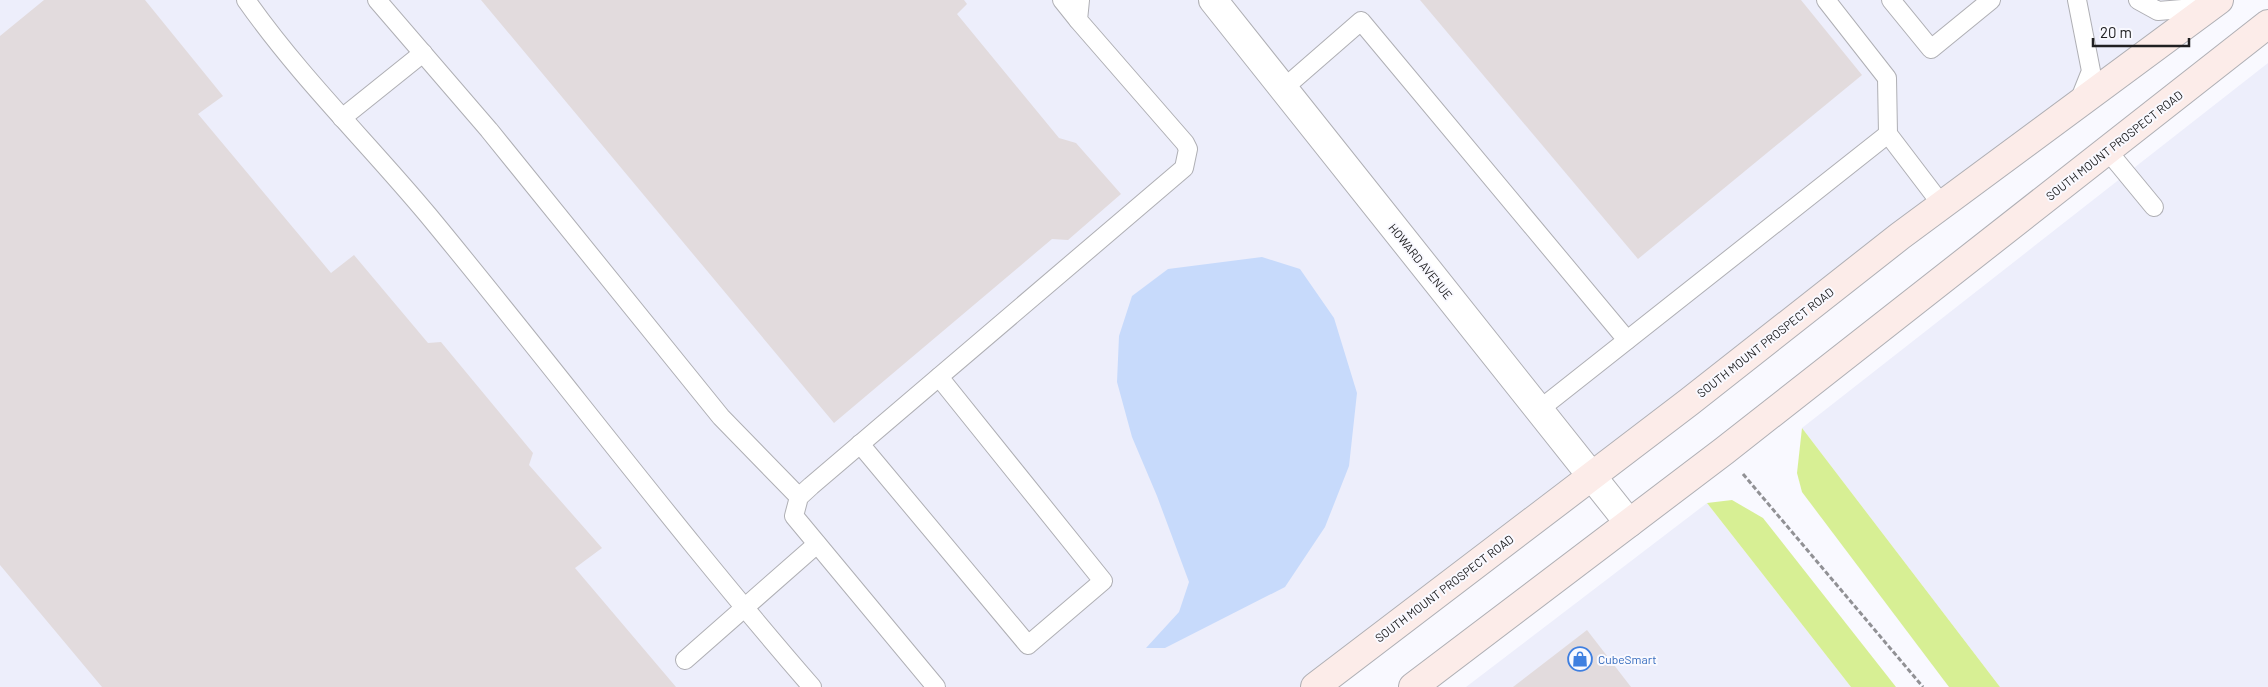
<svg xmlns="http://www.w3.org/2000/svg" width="2268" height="687" font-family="Barlow,sans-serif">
  <rect width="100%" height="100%" fill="#f9f9ff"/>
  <g fill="#edeefb">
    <polygon points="0,0 2199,0 1300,687 0,687"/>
    <polygon points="2268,63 2268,687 2000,687 1802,428"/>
    <polygon points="1707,503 1851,687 1466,687"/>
  </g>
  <g fill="#d7ef94">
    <polygon points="1802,428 2000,687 1949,687 1802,492 1797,473"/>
    <polygon points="1732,500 1763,518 1896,687 1851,687 1707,503"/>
  </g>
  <polygon fill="#c7dafb" points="1262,257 1300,269 1334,318 1357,393 1349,466 1325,527 1285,587 1165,648 1146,648 1179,612 1189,582 1157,496 1132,437 1117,382 1119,336 1132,296 1168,269"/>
  <g fill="#e2dbdd">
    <polygon points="44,0 145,0 223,96 198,114 331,273 354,255 428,343 441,342 533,453 529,465 602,548 575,568 676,687 102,687 0,565 0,36"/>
    <polygon points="481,0 964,0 967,4 957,14 1059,138 1076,143 1121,194 1068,240 1052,239 834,423"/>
    <polygon points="1420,0 1801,0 1862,75 1638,259"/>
    <polygon points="1587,630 1631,687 1513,687"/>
  </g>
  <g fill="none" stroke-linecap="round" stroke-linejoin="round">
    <g stroke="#afafb4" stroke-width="20">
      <g id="service">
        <path d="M246,0C300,77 368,143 428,215C557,371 679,534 812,687"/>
        <polyline points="377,0 489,130 721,417 799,497"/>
        <polyline points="1062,0 1078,20"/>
        <polyline points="1826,0 1887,78 1888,134 1942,205"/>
        <polyline points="1891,0 1931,49 1991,0"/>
        <polyline points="2077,0 2091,71 2079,101"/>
        <polyline points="2138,0 2158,11 2206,7"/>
        <polyline points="1284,88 1361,21 1627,340"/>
        <polyline points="342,118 423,53"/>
        <polyline points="2107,150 2154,207"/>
        <polyline points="1540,409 1888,134"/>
        <polyline points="860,444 1028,645 1103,581 939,377"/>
        <polyline points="685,660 817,544"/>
        <polyline points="936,687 794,516 799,497 811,486 1184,168 1188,149 1185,143 1078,20 1080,0"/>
      </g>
    </g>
    <g stroke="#afafb4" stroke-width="30">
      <polyline id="minor" points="1213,0 1629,523"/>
    </g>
    <g stroke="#afafb4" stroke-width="30">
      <g id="secondary">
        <polyline points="1315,687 1689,402 1900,236 2219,0"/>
        <polyline points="1413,687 1724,451 2268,24"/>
      </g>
    </g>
    <polyline stroke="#919195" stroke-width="3" stroke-dasharray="5 2.5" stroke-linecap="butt" points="1743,474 1923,687"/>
    <use href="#service" stroke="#fff" stroke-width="18"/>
    <use href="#minor" stroke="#fff" stroke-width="28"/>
    <use href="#secondary" stroke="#fcece9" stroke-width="28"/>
  </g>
  <defs>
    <g id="shop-ring" transform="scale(1.25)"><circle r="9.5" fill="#f9f9ff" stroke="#3f7fe0" stroke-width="1.5"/><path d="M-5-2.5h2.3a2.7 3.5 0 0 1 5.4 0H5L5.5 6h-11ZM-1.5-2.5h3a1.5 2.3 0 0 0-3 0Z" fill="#3f7fe0"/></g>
  </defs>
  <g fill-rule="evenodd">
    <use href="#shop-ring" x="1580" y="659"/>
  </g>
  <g text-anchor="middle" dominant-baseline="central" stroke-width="4" stroke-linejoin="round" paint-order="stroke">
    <g font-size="12" fill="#202022" stroke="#f9f9ff">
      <text transform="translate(2114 145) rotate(-38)">SOUTH MOUNT PROSPECT ROAD</text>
      <text transform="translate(1421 261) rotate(51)">HOWARD AVENUE</text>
      <text transform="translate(1765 342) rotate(-38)">SOUTH MOUNT PROSPECT ROAD</text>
      <text transform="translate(1444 588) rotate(-37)">SOUTH MOUNT PROSPECT ROAD</text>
    </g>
    <g font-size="12" fill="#366cbe" stroke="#f9f9ff" text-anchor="start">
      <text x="1598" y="659">CubeSmart</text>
    </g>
  </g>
  <path d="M2093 38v8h96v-8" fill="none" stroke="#202022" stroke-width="2.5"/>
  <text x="2100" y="38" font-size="15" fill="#202022" stroke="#f9f9ff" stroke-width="4" paint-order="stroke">20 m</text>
</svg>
